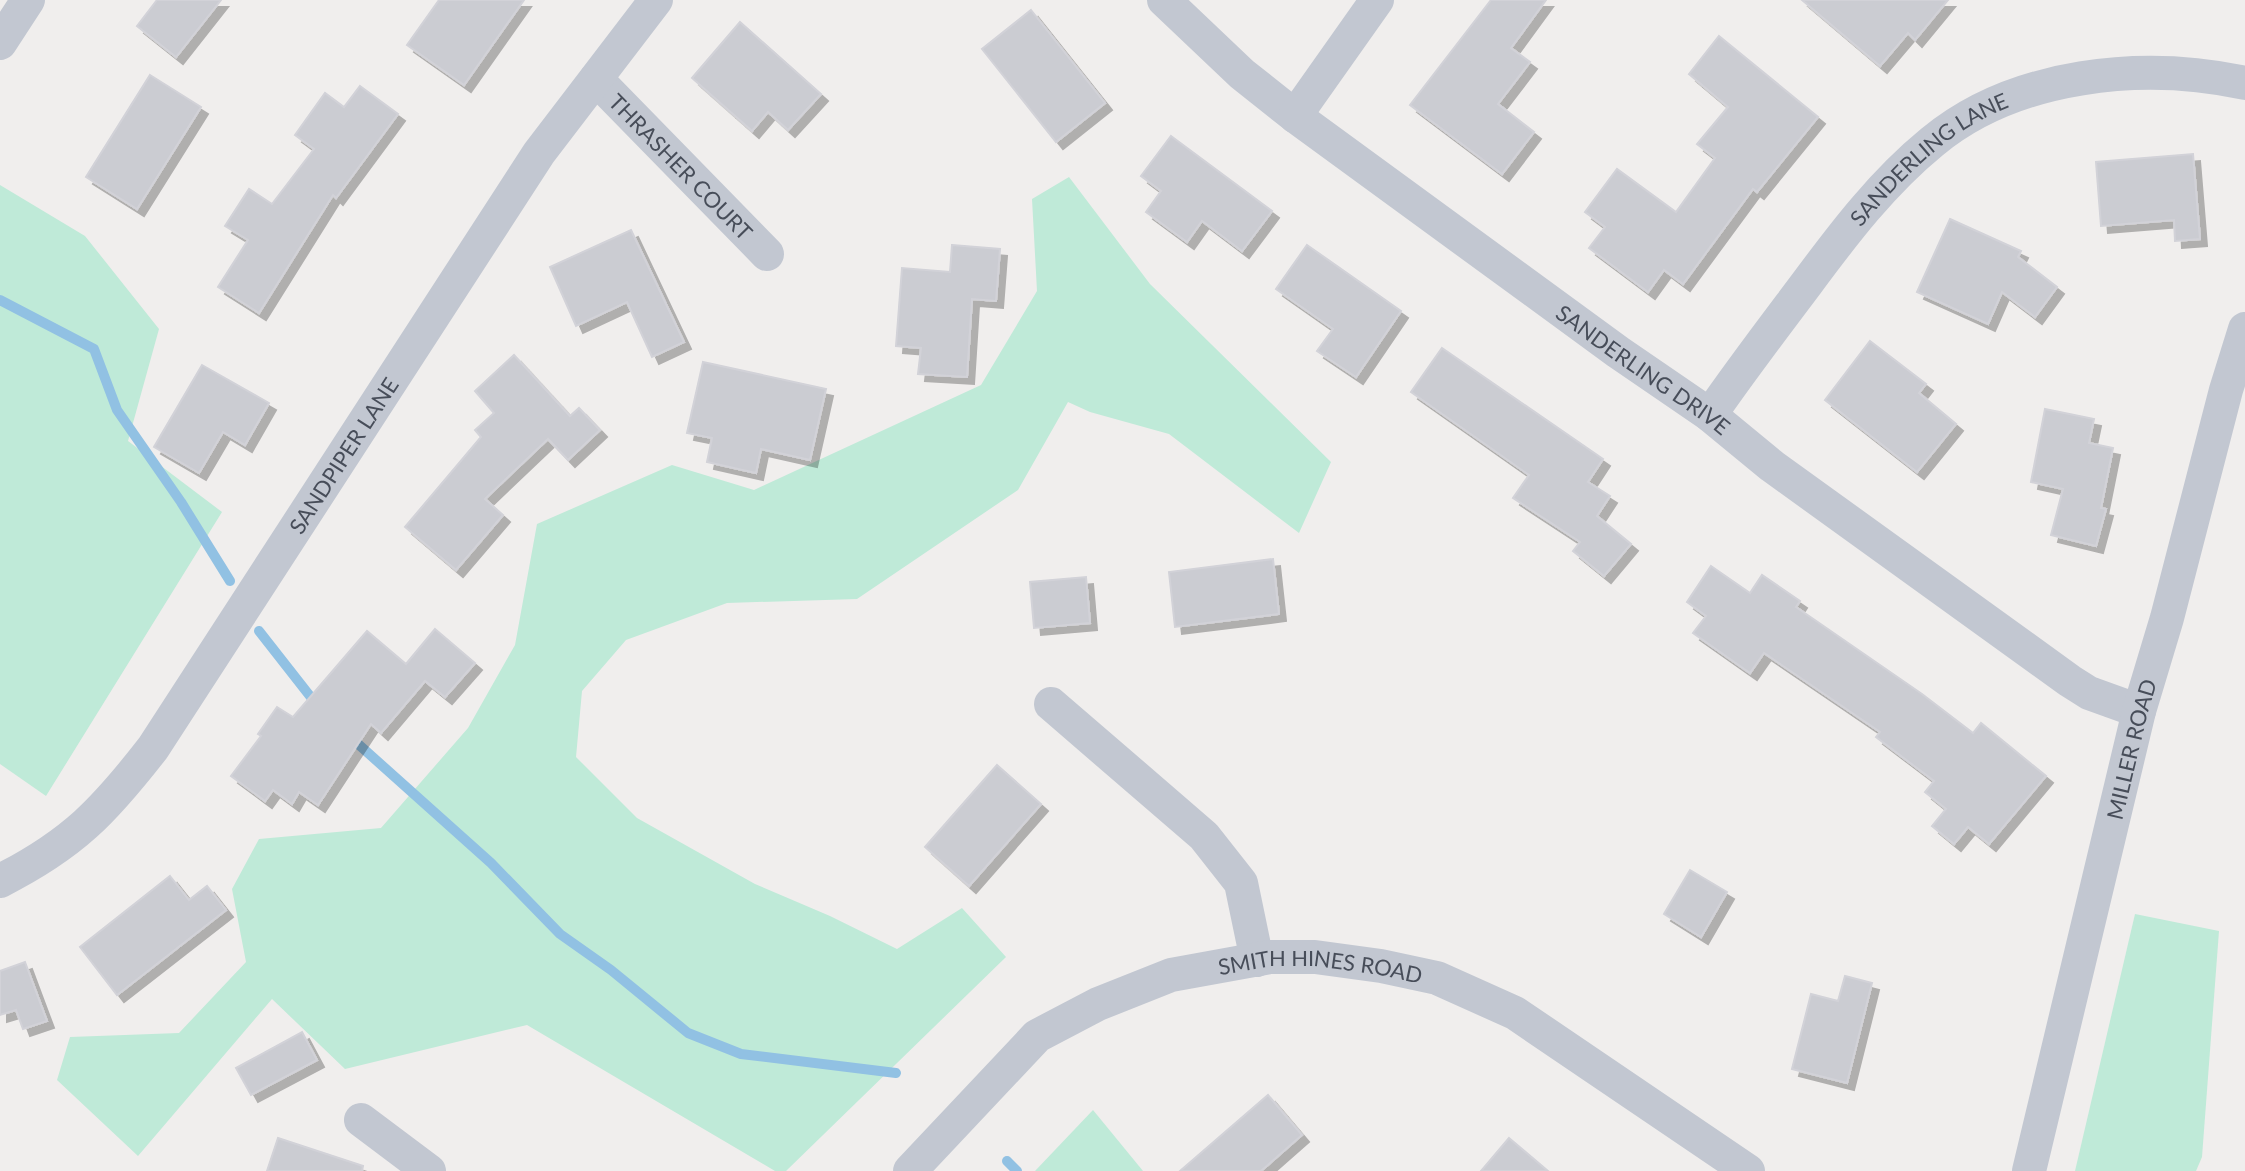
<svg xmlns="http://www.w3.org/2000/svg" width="2245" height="1171" font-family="Lato,sans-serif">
  <defs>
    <filter id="shadow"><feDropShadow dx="7" dy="7" stdDeviation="0" flood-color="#0004"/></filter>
  </defs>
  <rect width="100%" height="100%" fill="#f0eeed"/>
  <g fill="#bfead8">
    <polygon points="1069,177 1150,284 1331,462 1299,533 1169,434 1090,412 1068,402 1018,490 857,599 727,603 626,640 582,691 576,757 637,818 755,884 830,916 897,949 962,908 1006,957 786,1171 775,1171 527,1025 345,1069 272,999 138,1156 57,1080 70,1037 179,1033 246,962 232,889 259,839 381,828 468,728 515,645 537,524 672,465 754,490 981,385 1037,291 1032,199"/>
    <polygon points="0,185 85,236 159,329 128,441 222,512 46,796 0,764"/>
    <polygon points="2135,914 2219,931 2202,1157 2196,1171 2075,1171"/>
    <polygon points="1093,1110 1143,1171 1035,1171"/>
  </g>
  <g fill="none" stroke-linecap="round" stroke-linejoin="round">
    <g stroke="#91c1e3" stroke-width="10">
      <polyline points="0,300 94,349 117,410 181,502 230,581"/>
      <polyline points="259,631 317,705"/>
      <polyline points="348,735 491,863 560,934 611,970 688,1033 741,1054 896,1073"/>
      <polyline points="1007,1161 1017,1171"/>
    </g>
  </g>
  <g fill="#cbccd2" stroke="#d2d2d8" stroke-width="2" filter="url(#shadow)">
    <polygon points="157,0 221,0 176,57 137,26"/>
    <polygon points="439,0 524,0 464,85 407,45"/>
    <polygon points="1491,0 1546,0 1511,48 1530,62 1498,104 1534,132 1502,174 1410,105"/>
    <polygon points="1802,0 1948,0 1915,40 1908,33 1880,66"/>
    <polygon points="1031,10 1105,103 1056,142 982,49"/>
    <polygon points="740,22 821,94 788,130 768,112 752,131 692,78"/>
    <polygon points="1719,36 1818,117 1757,192 1753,189 1683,284 1664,270 1648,292 1589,248 1605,227 1585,212 1617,169 1676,212 1715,158 1697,144 1728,107 1689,74"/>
    <polygon points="150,75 201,107 137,209 86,177"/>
    <polygon points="360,86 398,114 336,198 333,195 259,313 218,287 248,240 225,226 249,189 272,204 314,149 295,135 325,93 344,107"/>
    <polygon points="1171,136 1272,211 1242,251 1202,221 1187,242 1146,212 1161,191 1141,176"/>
    <polygon points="2193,154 2200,239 2175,241 2174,220 2101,226 2096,162"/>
    <polygon points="1950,219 2021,251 2018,257 2057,287 2035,317 2002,292 1988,324 1917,292"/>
    <polygon points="631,230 684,342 652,357 627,302 576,326 550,267"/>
    <polygon points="952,245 1000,249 996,301 972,299 967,377 918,374 921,348 896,346 902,268 950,272"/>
    <polygon points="1307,245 1401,311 1356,377 1317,351 1333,329 1276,289"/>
    <polygon points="1870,341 1926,384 1919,393 1956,424 1917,472 1825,400"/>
    <polygon points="1442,348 1603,459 1588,482 1610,496 1597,516 1631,544 1604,576 1573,551 1580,542 1513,498 1529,475 1411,392"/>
    <polygon points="514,355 570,416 579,408 600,430 568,460 548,439 485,499 503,515 456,570 405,527 481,437 475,430 494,413 475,391"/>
    <polygon points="703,362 826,389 810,460 761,449 756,473 707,462 712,438 687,433"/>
    <polygon points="202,365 269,403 245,445 223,432 199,473 154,447"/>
    <polygon points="2045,409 2094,419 2089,443 2113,448 2101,508 2106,509 2096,546 2051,535 2063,489 2031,482"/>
    <polygon points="1273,559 1279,614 1175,627 1169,572"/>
    <polygon points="1711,566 1750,593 1762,575 1800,601 1796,607 1922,694 1973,733 1981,723 2046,776 1989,844 1968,827 1954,844 1932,826 1946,809 1925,792 1934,781 1876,737 1880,732 1764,653 1750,673 1693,633 1706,616 1687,602"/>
    <polygon points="1086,577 1090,623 1034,628 1030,582"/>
    <polygon points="435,629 475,663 445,697 425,681 381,733 371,724 318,805 299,792 292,804 273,790 265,801 231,776 261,736 258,734 277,707 293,717 367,631 406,664"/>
    <polygon points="997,765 1041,804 969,886 925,847"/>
    <polygon points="1690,870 1727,892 1701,937 1664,914"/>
    <polygon points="170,876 189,900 207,886 226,910 117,995 80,947"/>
    <polygon points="25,962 47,1021 23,1029 16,1010 0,1015 0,971"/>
    <polygon points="1845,976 1872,983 1847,1083 1792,1069 1811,994 1838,1001"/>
    <polygon points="302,1032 317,1060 251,1095 236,1068"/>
    <polygon points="1268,1095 1302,1135 1261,1171 1180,1171"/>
    <polygon points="278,1138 363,1166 362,1171 267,1171"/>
    <polygon points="1509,1138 1548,1171 1481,1171"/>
  </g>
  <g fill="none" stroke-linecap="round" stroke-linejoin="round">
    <g stroke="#c2c7d1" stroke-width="34">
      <path id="s1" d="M1164,0L1242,74L1295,116L1618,352L1710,415L1772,466L2070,681L2089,693L2139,711"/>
      <polyline points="0,43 28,0"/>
      <path id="s2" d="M596,79L767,254"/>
      <polyline points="1295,116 1377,0"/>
      <path id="s3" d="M1710,415C1741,370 1774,327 1807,283C1844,233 1883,182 1932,142C2015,73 2143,61 2245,83"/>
      <polyline points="1051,704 1204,836 1241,883 1257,960"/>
      <path id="s4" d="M0,881C73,844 104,811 153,748L539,153L656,0"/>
      <polyline points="361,1120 429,1171"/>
      <path id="s5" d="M910,1171L1037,1036L1098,1004L1171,975L1270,957H1315L1381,966L1437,978L1515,1013L1748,1171"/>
      <path id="s6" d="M2029,1171L2139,711L2167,618L2226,390L2245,329"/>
    </g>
  </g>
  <g text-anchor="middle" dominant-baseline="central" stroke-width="8" stroke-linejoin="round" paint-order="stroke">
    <g font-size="22" fill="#474d59" stroke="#fff">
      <text stroke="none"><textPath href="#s3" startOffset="340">SANDERLING LANE</textPath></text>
      <text stroke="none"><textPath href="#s2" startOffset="122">THRASHER COURT</textPath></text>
      <text stroke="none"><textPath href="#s1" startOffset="606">SANDERLING DRIVE</textPath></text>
      <text stroke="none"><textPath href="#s4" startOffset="554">SANDPIPER LANE</textPath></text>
      <text stroke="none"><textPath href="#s6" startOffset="434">MILLER ROAD</textPath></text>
      <text stroke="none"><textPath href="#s5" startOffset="484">SMITH HINES ROAD</textPath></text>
    </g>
  </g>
</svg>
